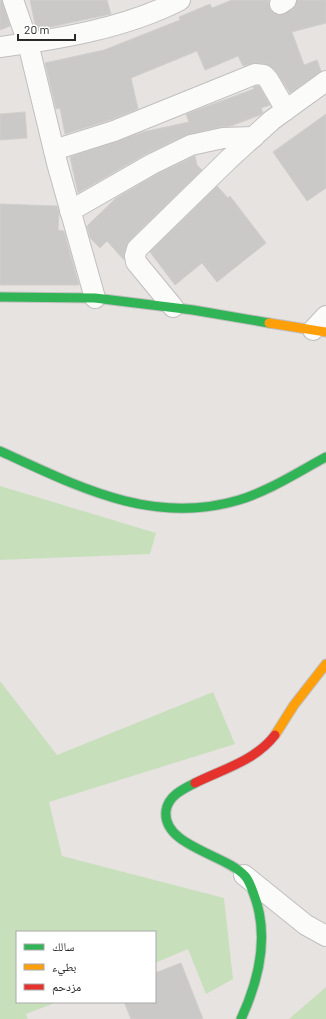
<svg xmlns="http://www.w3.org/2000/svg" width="326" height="1019" font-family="Barlow,'Noto Naskh Arabic',sans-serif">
  <rect width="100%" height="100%" fill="#e6e3e0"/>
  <g fill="#c8dfbc">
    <polygon points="0,486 156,533 150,554 0,560"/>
    <polygon points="0,681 57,755 213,692 235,744 49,802 62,856 224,898 233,979 206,994 188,949 155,963 155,932 17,932 17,1002 57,1002 26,1014 28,1019 0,1019"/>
    <polygon points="326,987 326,1019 289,1019"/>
  </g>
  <g fill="#cbc9c7" stroke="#d1cfcc">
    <polygon points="0,0 2,0 10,26 0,30"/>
    <polygon points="30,0 107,0 111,14 36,30"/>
    <polygon points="232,0 269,0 269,5 271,11 280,15 293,9 297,0 326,0 326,23 292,32 304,65 317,60 321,71 290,93 276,71 266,64 256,63 243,66 238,56 205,70 197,51 131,78 138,109 110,120 65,134 60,108 56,109 45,63 104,50 180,20 179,17 210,4 212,8"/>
    <polygon points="257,86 259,86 270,105 261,108 263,113 260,115 231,126 221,127 186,135 146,154 78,193 70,157 143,132 189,122 186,114 254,89 253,87"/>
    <polygon points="25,112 27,138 0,140 0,114"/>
    <polygon points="326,114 326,188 307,201 273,152"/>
    <polygon points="195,156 197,165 202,170 129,241 124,253 124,260 107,241 100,248 90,238 87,226 116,198 157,174"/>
    <polygon points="217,186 228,198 230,196 266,243 217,282 202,263 175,285 150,252"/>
    <polygon points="0,204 57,206 59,212 58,230 64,231 79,285 0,285"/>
    <polygon points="181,963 203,1019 131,1019 124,1002 155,1002 155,973"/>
  </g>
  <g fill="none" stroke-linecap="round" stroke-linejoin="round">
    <g stroke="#c1bfc0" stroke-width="22">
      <g id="street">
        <polyline points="13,0 28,43 57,163 95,298"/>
        <polyline points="280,4 286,0"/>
        <path d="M0,47C59,39 126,28 180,0"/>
        <polyline points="54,150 114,131 255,74 264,75 268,79 286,110"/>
        <polyline points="70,211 152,164 191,145 223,138 254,137"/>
        <polyline points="173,307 136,262 135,256 137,249 229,159 272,120 326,81"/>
        <polyline points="313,330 326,316"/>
        <polyline points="244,875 306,925 326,936"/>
      </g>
    </g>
    <g stroke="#c1bfc0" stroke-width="11">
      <g id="fast">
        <polyline points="0,297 95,298 193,310 269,323"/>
        <path d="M0,451C77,486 152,526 239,500C269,491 298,472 326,457"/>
        <path d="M195,783C183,789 168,796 166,811C162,846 227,855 245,876C249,880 251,887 253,892C270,934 259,980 241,1019"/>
      </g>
    </g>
    <g stroke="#c1bfc0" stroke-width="11">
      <g id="slow">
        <polyline points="269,323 326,332"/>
        <polyline points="275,735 294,705 326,664"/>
      </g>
    </g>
    <g stroke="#c1bfc0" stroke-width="11">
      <path id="jam" d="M195,783C223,769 255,761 275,735"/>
    </g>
    <use href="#street" stroke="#fbfbfa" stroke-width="20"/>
    <use href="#fast" stroke="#30b455" stroke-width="9"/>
    <use href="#slow" stroke="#ff9f0a" stroke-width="9"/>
    <use href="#jam" stroke="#e5322d" stroke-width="9"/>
  </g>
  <rect x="16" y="931" width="140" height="72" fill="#ffffff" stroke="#a9a9a9"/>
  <rect x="24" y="944" width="20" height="6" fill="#30b455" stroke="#a9a9a9"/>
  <text x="52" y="951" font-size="12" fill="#292929">سالك</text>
  <rect x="24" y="964" width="20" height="6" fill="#ff9f0a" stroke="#a9a9a9"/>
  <text x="52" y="971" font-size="12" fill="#292929">بطيء</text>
  <rect x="24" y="984" width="20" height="6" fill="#e5322d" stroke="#a9a9a9"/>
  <text x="52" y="991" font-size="12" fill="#292929">مزدحم</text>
  <path d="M18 34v6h57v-6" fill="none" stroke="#292929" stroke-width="2"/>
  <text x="24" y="34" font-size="12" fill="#292929" stroke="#ffffff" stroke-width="3" paint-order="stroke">20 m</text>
</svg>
